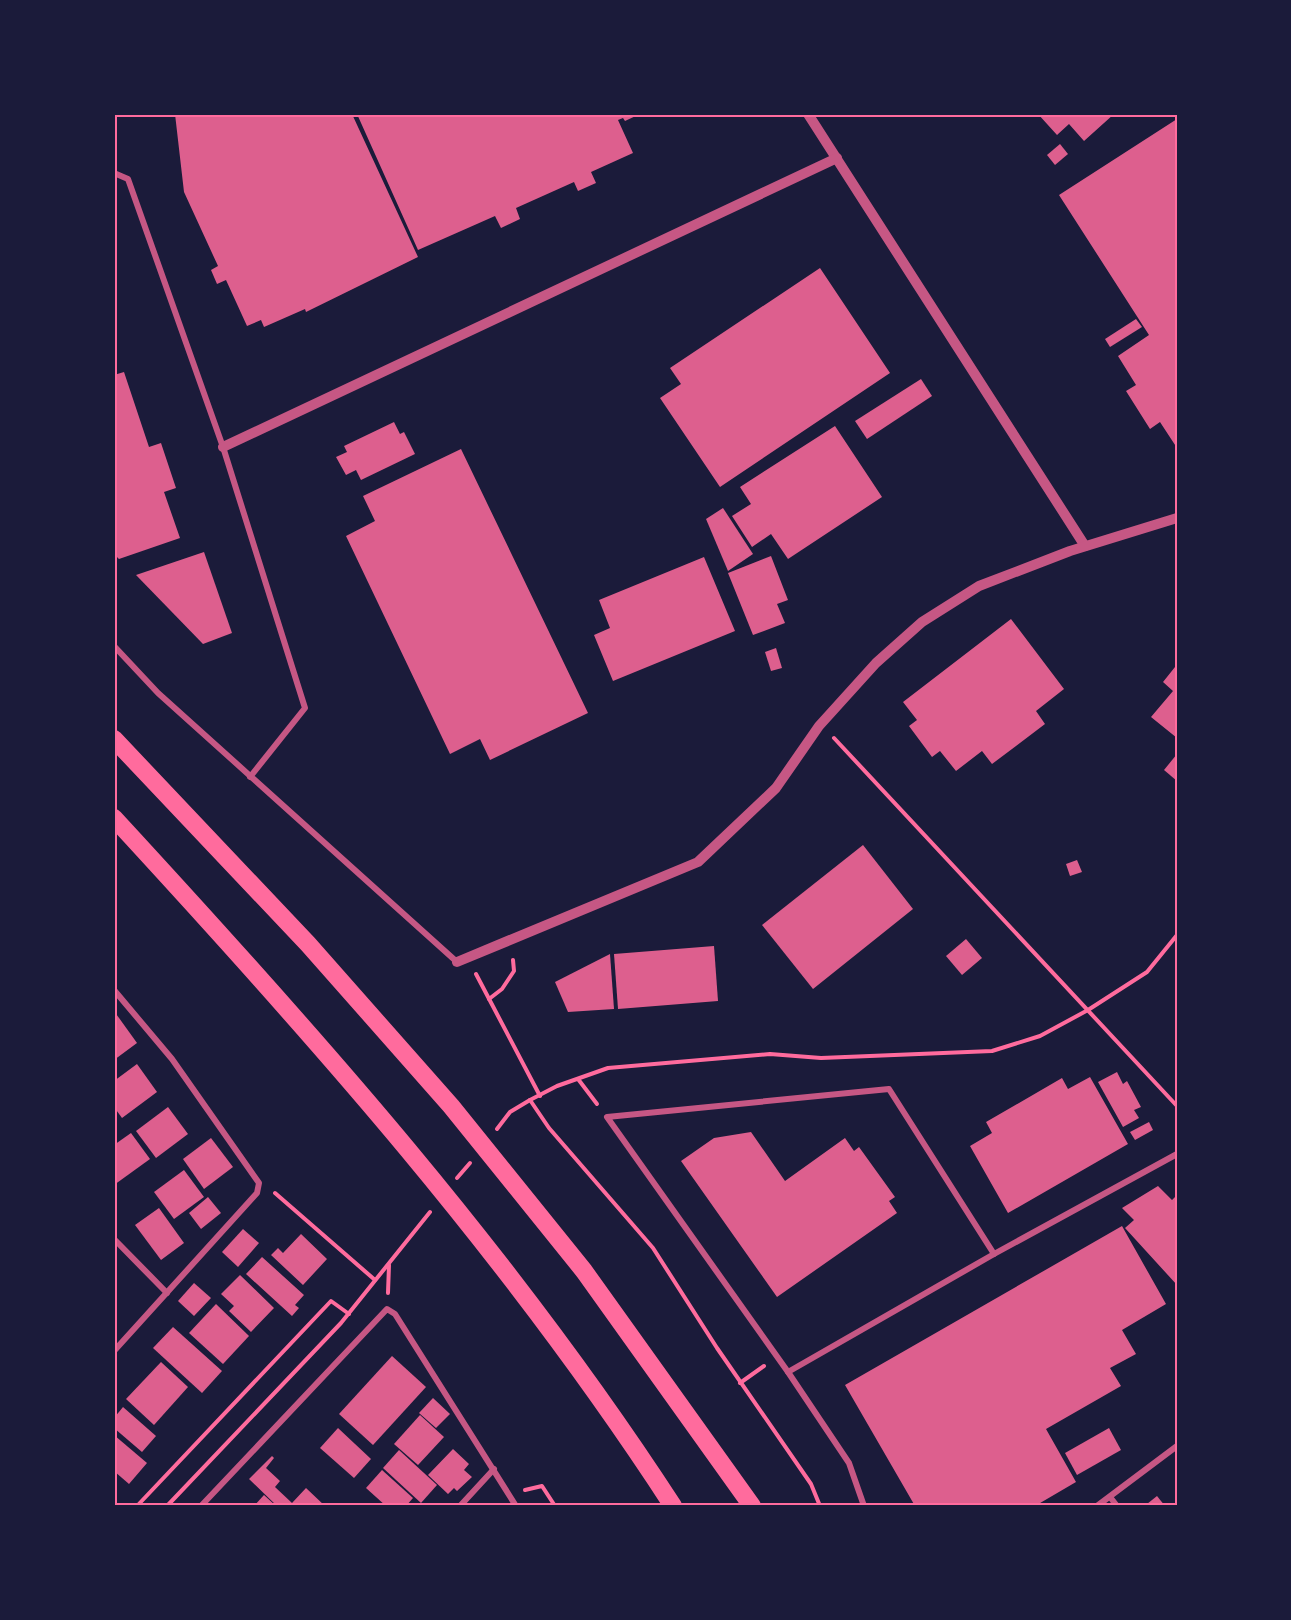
<svg xmlns="http://www.w3.org/2000/svg" width="1291" height="1620" font-family="Raleway,sans-serif">
  <rect width="100%" height="100%" fill="#1b1b3a"/>
  <g fill="#dd5f8e">
    <polygon points="175,114 352,114 418,257 306,312 305,309 264,327 261,320 247,326 226,280 217,284 211,270 218,266 184,192"/>
    <polygon points="357,114 640,114 625,121 623,118 618,120 633,153 591,172 596,183 578,191 574,182 516,208 520,219 501,228 495,216 418,250"/>
    <polygon points="1038,114 1114,114 1084,141 1069,124 1057,135"/>
    <polygon points="1177,119 1177,448 1160,422 1150,429 1126,391 1136,385 1118,356 1149,335 1059,195"/>
    <polygon points="1060,144 1068,154 1055,165 1047,155"/>
    <polygon points="820,268 890,373 720,487 660,398 681,384 670,368"/>
    <polygon points="1136,319 1142,327 1110,347 1105,339"/>
    <polygon points="124,372 149,447 161,443 176,488 164,492 180,538 119,559 114,554 114,375"/>
    <polygon points="921,379 932,396 867,439 855,421"/>
    <polygon points="394,422 400,434 404,432 415,454 361,480 356,470 346,475 336,457 347,452 344,446"/>
    <polygon points="835,426 882,497 788,559 771,534 752,547 732,516 751,504 740,487"/>
    <polygon points="461,449 588,713 490,760 480,739 450,754 346,536 375,521 363,496"/>
    <polygon points="723,508 753,554 728,571 706,519"/>
    <polygon points="204,552 232,633 203,644 136,575"/>
    <polygon points="771,556 788,600 777,604 785,623 753,635 728,573"/>
    <polygon points="704,557 735,631 613,681 594,635 610,628 599,600"/>
    <polygon points="1011,619 1064,689 1036,711 1045,724 992,764 982,751 956,771 940,751 932,757 909,726 917,720 903,702"/>
    <polygon points="776,648 782,668 771,671 765,652"/>
    <polygon points="1175,667 1177,668 1177,738 1151,717 1173,691 1163,682"/>
    <polygon points="1177,754 1177,781 1164,770"/>
    <polygon points="863,845 913,909 813,989 762,925"/>
    <polygon points="1077,860 1082,872 1070,876 1066,864"/>
    <polygon points="966,939 982,958 962,975 946,956"/>
    <polygon points="714,946 718,1001 618,1009 614,954"/>
    <polygon points="610,954 614,1009 568,1012 555,982"/>
    <polygon points="114,1011 137,1043 114,1060"/>
    <polygon points="137,1064 157,1092 122,1118 114,1107 114,1081"/>
    <polygon points="1117,1072 1123,1084 1127,1081 1141,1107 1134,1110 1139,1118 1123,1127 1098,1082"/>
    <polygon points="1090,1077 1128,1144 1008,1213 970,1146 992,1133 986,1122 1062,1078 1068,1089"/>
    <polygon points="168,1107 188,1134 156,1158 136,1131"/>
    <polygon points="1149,1122 1153,1130 1135,1140 1130,1132"/>
    <polygon points="751,1132 785,1181 845,1138 854,1151 859,1147 895,1197 889,1201 897,1213 777,1297 681,1161 714,1138"/>
    <polygon points="131,1133 150,1159 114,1185 114,1145"/>
    <polygon points="211,1138 233,1167 204,1189 183,1159"/>
    <polygon points="184,1170 204,1197 174,1219 154,1192"/>
    <polygon points="1158,1186 1172,1200 1177,1195 1177,1285 1125,1228 1134,1220 1122,1208"/>
    <polygon points="208,1197 221,1213 201,1229 189,1213"/>
    <polygon points="159,1208 184,1243 161,1260 135,1225"/>
    <polygon points="1122,1226 1166,1304 1122,1330 1136,1354 1110,1368 1121,1386 1046,1429 1076,1482 1035,1506 915,1506 845,1385"/>
    <polygon points="243,1229 259,1243 238,1267 222,1252"/>
    <polygon points="301,1234 327,1259 303,1285 271,1255 278,1248 283,1253"/>
    <polygon points="262,1257 304,1295 295,1305 299,1308 292,1316 246,1274"/>
    <polygon points="240,1275 274,1308 251,1332 229,1311 234,1306 221,1294"/>
    <polygon points="194,1283 211,1298 194,1316 178,1301"/>
    <polygon points="216,1304 249,1336 223,1364 189,1333"/>
    <polygon points="173,1327 222,1371 202,1393 153,1348"/>
    <polygon points="392,1356 426,1387 373,1445 339,1414"/>
    <polygon points="161,1362 188,1387 154,1425 126,1399"/>
    <polygon points="433,1398 450,1414 436,1428 419,1413"/>
    <polygon points="123,1407 156,1436 142,1452 114,1428 114,1418"/>
    <polygon points="420,1415 444,1437 418,1465 394,1444"/>
    <polygon points="338,1428 371,1459 354,1478 320,1448"/>
    <polygon points="1109,1428 1121,1450 1077,1475 1065,1453"/>
    <polygon points="114,1435 147,1463 129,1484 114,1471"/>
    <polygon points="453,1449 469,1464 464,1470 472,1477 457,1491 454,1488 448,1494 428,1475"/>
    <polygon points="399,1450 437,1485 421,1503 383,1468"/>
    <polygon points="272,1456 274,1458 266,1468 280,1481 275,1487 292,1503 306,1488 325,1506 277,1506 249,1479"/>
    <polygon points="382,1470 413,1498 406,1506 386,1506 366,1488"/>
    <polygon points="264,1495 276,1506 254,1506"/>
    <polygon points="1157,1496 1165,1506 1148,1506 1147,1504"/>
  </g>
  <g fill="none" stroke-linecap="round" stroke-linejoin="round">
    <g stroke="#ff6b9d" stroke-width="4">
      <polyline points="834,738 1177,1106"/>
      <polyline points="476,974 540,1096"/>
      <polyline points="489,999 502,989 514,971 513,960"/>
      <polyline points="578,1079 597,1104"/>
      <polyline points="530,1100 549,1128 653,1248 717,1348 811,1484 820,1506"/>
      <polyline points="497,1129 510,1112 530,1100 557,1086 608,1068 770,1054 821,1058 992,1051 1040,1036 1088,1010 1147,972 1177,935"/>
      <polyline points="457,1178 470,1163"/>
      <polyline points="275,1193 375,1280"/>
      <polyline points="388,1293 389,1265"/>
      <polyline points="740,1383 764,1366"/>
      <polyline points="525,1490 542,1486 555,1506"/>
      <polyline points="137,1506 331,1301 349,1314"/>
      <polyline points="167,1506 341,1323 430,1212"/>
    </g>
    <g stroke="#c65784" stroke-width="6">
      <polyline points="114,173 128,179 223,447 305,708 250,777"/>
      <polyline points="114,646 158,693 457,962"/>
      <polyline points="114,990 172,1059 259,1183 257,1193 114,1351"/>
      <polyline points="114,1239 167,1293"/>
      <polyline points="788,1372 994,1254 1177,1154"/>
      <polyline points="1110,1497 1117,1506"/>
      <polyline points="201,1506 387,1309 395,1314 516,1506"/>
      <polyline points="460,1506 494,1469"/>
      <polyline points="864,1506 849,1463 788,1372 607,1117 889,1089 994,1254"/>
      <polyline points="1097,1506 1177,1446"/>
    </g>
    <g stroke="#c65784" stroke-width="10">
      <polyline points="808,114 1085,546"/>
      <polyline points="223,447 837,158"/>
      <polyline points="457,962 698,862 776,788 819,726 876,663 922,622 979,586 1070,551 1177,518"/>
    </g>
    <g stroke="#ff6b9d" stroke-width="18">
      <polyline points="114,739 308,944 451,1106 584,1271 752,1506"/>
      <path d="M114,818C316,1037 510,1255 673,1506"/>
    </g>
  </g>
  <rect width="1291" height="1620" fill="none" stroke="#1b1b3a" stroke-width="231"/>
  <rect x="116" y="116" width="1060" height="1388" fill="none" stroke="#ff6b9d" stroke-width="2"/>
</svg>
